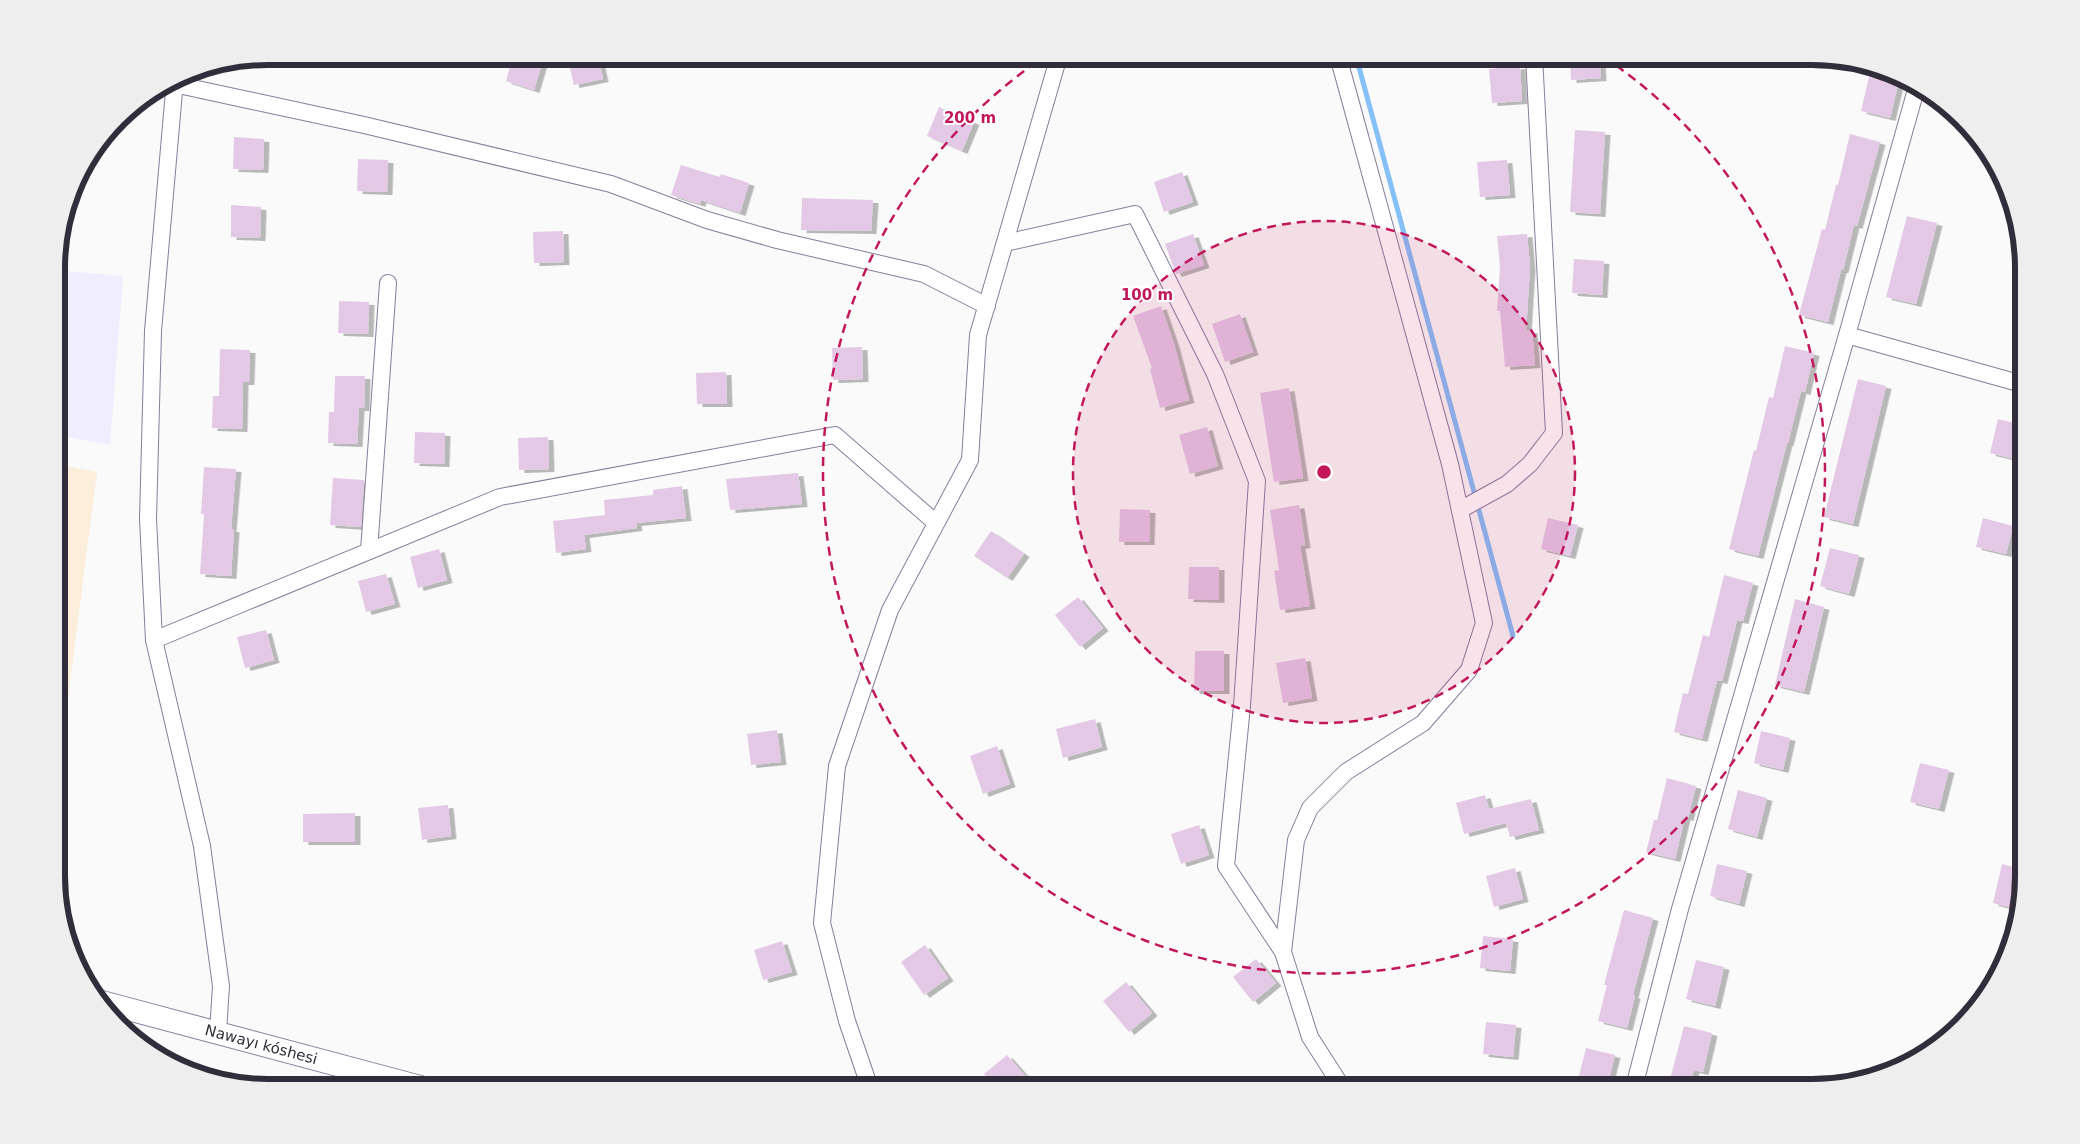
<svg xmlns="http://www.w3.org/2000/svg" width="2080" height="1144" font-family="'DejaVu Sans',sans-serif">
  <defs>
    <filter id="shadow"><feDropShadow dx="5.5" dy="3" stdDeviation="0" flood-color="#0004"/></filter>
  </defs>
  <rect width="100%" height="100%" fill="#fafafa"/>
  <polygon fill="#f0edff" points="57,270 123,276 110,445 57,435"/>
  <polygon fill="#fbeeda" points="57,464 97,472 58,775"/>
  <g fill="none" stroke-linecap="round" stroke-linejoin="round">
    <polyline stroke="#85c0f8" stroke-width="5" points="1356,56 1513,636"/>
  </g>
  <g fill="#e4c9e7" filter="url(#shadow)">
    <polygon points="513,56 533,56 543,60 534,90 506,81"/>
    <polygon points="567,56 598,56 603,79 574,85"/>
    <polygon points="1570,56 1600,56 1601,78 1571,80"/>
    <polygon points="1520,66 1522,101 1492,103 1489,69"/>
    <polygon points="1869,77 1898,85 1890,118 1861,111"/>
    <polygon points="939,107 974,122 962,151 927,136"/>
    <polygon points="1575,130 1605,132 1600,214 1570,212"/>
    <polygon points="1850,134 1880,142 1857,226 1854,225 1843,270 1841,270 1828,322 1799,315 1822,229 1825,230 1836,185 1838,185"/>
    <polygon points="234,137 264,139 263,170 233,169"/>
    <polygon points="358,159 388,160 387,192 357,191"/>
    <polygon points="1507,160 1510,195 1480,197 1477,162"/>
    <polygon points="681,165 720,177 721,174 749,183 740,213 701,200 700,204 671,195"/>
    <polygon points="1182,172 1193,202 1164,212 1154,182"/>
    <polygon points="802,198 873,200 871,231 801,230"/>
    <polygon points="231,205 261,207 260,238 231,237"/>
    <polygon points="1907,216 1937,223 1916,304 1886,297"/>
    <polygon points="563,231 564,262 534,263 533,232"/>
    <polygon points="1193,234 1204,265 1176,274 1165,244"/>
    <polygon points="1527,234 1530,267 1526,331 1532,330 1535,365 1505,367 1500,311 1497,311 1500,267 1497,236"/>
    <polygon points="1574,259 1604,261 1602,295 1572,293"/>
    <polygon points="339,301 369,302 368,334 338,333"/>
    <polygon points="1161,306 1174,344 1189,400 1160,408 1150,369 1152,368 1133,316"/>
    <polygon points="1240,314 1253,352 1225,362 1212,324"/>
    <polygon points="1785,346 1814,353 1805,392 1801,391 1788,443 1787,443 1758,556 1729,549 1754,450 1756,451 1769,397 1773,398"/>
    <polygon points="862,347 863,379 833,380 832,348"/>
    <polygon points="220,349 250,350 249,382 243,382 242,429 212,428 213,396 219,396"/>
    <polygon points="726,372 727,404 697,404 696,373"/>
    <polygon points="335,376 365,376 364,408 359,408 357,444 328,443 329,412 334,412"/>
    <polygon points="1858,379 1886,386 1853,524 1824,517"/>
    <polygon points="1289,388 1303,478 1274,482 1260,393"/>
    <polygon points="1998,419 2022,425 2023,446 2019,460 1990,453"/>
    <polygon points="1207,427 1218,466 1190,474 1179,435"/>
    <polygon points="415,432 445,433 444,464 414,463"/>
    <polygon points="548,437 549,469 519,470 518,438"/>
    <polygon points="204,467 236,469 231,529 234,529 231,576 200,574 204,514 201,514"/>
    <polygon points="798,473 802,504 730,510 726,479"/>
    <polygon points="333,478 364,480 361,527 330,525"/>
    <polygon points="682,486 686,518 636,523 637,528 584,535 586,549 556,553 553,521 605,515 604,500 653,495 653,490"/>
    <polygon points="1299,505 1305,545 1300,546 1310,606 1280,610 1274,571 1279,570 1270,510"/>
    <polygon points="1120,509 1150,510 1149,542 1119,542"/>
    <polygon points="1548,518 1578,525 1570,556 1541,549"/>
    <polygon points="1983,518 2013,526 2006,554 1976,547"/>
    <polygon points="991,531 1024,554 1007,578 974,556"/>
    <polygon points="1830,548 1859,555 1849,594 1820,586"/>
    <polygon points="439,549 447,580 418,588 410,557"/>
    <polygon points="1189,567 1219,567 1219,600 1188,599"/>
    <polygon points="386,574 395,604 366,612 358,581"/>
    <polygon points="1724,575 1753,583 1743,621 1737,620 1722,681 1717,680 1702,739 1674,732 1683,693 1688,694 1703,635 1709,637"/>
    <polygon points="1078,597 1103,628 1080,647 1055,615"/>
    <polygon points="1795,599 1824,607 1804,692 1775,685"/>
    <polygon points="266,630 274,660 245,668 237,637"/>
    <polygon points="1195,651 1224,651 1224,691 1194,691"/>
    <polygon points="1305,658 1312,698 1283,703 1276,663"/>
    <polygon points="1095,719 1102,747 1063,758 1056,729"/>
    <polygon points="777,730 781,762 751,765 747,734"/>
    <polygon points="1761,731 1790,738 1783,770 1754,763"/>
    <polygon points="997,746 1010,784 983,794 970,756"/>
    <polygon points="1920,763 1949,770 1939,809 1910,802"/>
    <polygon points="1667,778 1696,786 1688,818 1685,817 1675,859 1646,852 1654,820 1657,820"/>
    <polygon points="1738,790 1767,798 1757,837 1728,829"/>
    <polygon points="1485,795 1489,809 1531,799 1539,830 1510,837 1506,823 1464,834 1456,803"/>
    <polygon points="448,805 451,836 422,840 418,808"/>
    <polygon points="355,813 355,842 303,842 303,814"/>
    <polygon points="1199,825 1209,855 1181,864 1171,834"/>
    <polygon points="1717,864 1747,871 1739,904 1710,896"/>
    <polygon points="2002,864 2024,870 2016,909 1993,903"/>
    <polygon points="1515,868 1523,899 1494,907 1486,876"/>
    <polygon points="1624,910 1653,918 1633,995 1635,996 1627,1028 1598,1021 1607,985 1604,985"/>
    <polygon points="1483,936 1513,939 1510,971 1480,968"/>
    <polygon points="782,941 792,972 763,980 754,950"/>
    <polygon points="925,945 948,978 924,995 901,962"/>
    <polygon points="1256,959 1276,983 1253,1002 1233,977"/>
    <polygon points="1696,960 1724,967 1715,1006 1686,999"/>
    <polygon points="1126,982 1152,1013 1129,1032 1103,1001"/>
    <polygon points="1486,1022 1516,1025 1513,1057 1483,1054"/>
    <polygon points="1684,1026 1712,1033 1703,1072 1694,1070 1689,1087 1668,1087"/>
    <polygon points="1586,1048 1615,1055 1607,1087 1578,1080"/>
    <polygon points="1007,1055 1028,1079 1017,1088 996,1088 984,1074"/>
  </g>
  <g fill="none" stroke-linecap="round" stroke-linejoin="round">
    <g stroke="#887d9d" stroke-width="18">
      <g id="minor">
        <polyline points="175,80 153,331 148,519 154,640 202,846 221,986 218,1032"/>
        <polyline points="174,84 364,125 611,184 707,220 777,240 924,274 987,306"/>
        <polyline points="1005,243 1135,214 1215,374 1257,481 1242,706 1226,866 1283,952 1310,1037 1342,1087"/>
        <polyline points="1847,335 2022,384"/>
        <polyline points="1460,510 1507,484 1530,464 1554,433 1534,56"/>
        <polyline points="369,551 388,283"/>
        <polyline points="154,640 500,497 835,435 936,523"/>
        <polyline points="1283,952 1296,840 1310,808 1346,772 1423,723 1469,670 1484,623 1450,464 1338,56"/>
        <polyline points="1634,1087 1680,909 1847,335 1917,86"/>
        <polyline points="870,1088 847,1021 822,923 837,766 890,610 970,460 978,335 1059,56"/>
      </g>
    </g>
    <g stroke="#887d9d" stroke-width="24">
      <g id="secondary">
        <path id="s1" d="M98,1001L424,1088"/>
      </g>
    </g>
    <use href="#minor" stroke="#fff" stroke-width="16"/>
    <use href="#secondary" stroke="#fff" stroke-width="22"/>
  </g>
  <circle cx="1324" cy="472" r="251" fill="#c2185b" fill-opacity=".12"/>
  <g fill="none" stroke="#c2185b" stroke-width="2.5" stroke-dasharray="9 6">
    <circle cx="1324" cy="472" r="251"/>
    <path d="M1604 57A501 501 0 1 1 1044 57"/>
  </g>
  <g text-anchor="middle" dominant-baseline="central" stroke-width="4" stroke-linejoin="round" paint-order="stroke">
    <g font-size="15" fill="#312d3a" stroke="#fff">
      <text stroke="none"><textPath href="#s1" startOffset="169">Nawayı kóshesi</textPath></text>
    </g>
  </g>
  <path d="M0 0H2080V1144H0ZM268 65H1812A203 203 0 0 1 2015 268V876A203 203 0 0 1 1812 1079H268A203 203 0 0 1 65 876V268A203 203 0 0 1 268 65Z" fill="#efeeef" fill-rule="evenodd"/>
  <path fill="none" stroke="#312d3a" stroke-width="6" d="M268 65H1812A203 203 0 0 1 2015 268V876A203 203 0 0 1 1812 1079H268A203 203 0 0 1 65 876V268A203 203 0 0 1 268 65Z"/>
  <circle cx="1324" cy="472" r="8" fill="#c2185b" stroke="#fff" stroke-width="2.5"/>
  <g font-size="15" text-anchor="middle" font-weight="bold" fill="#c2185b" stroke="#fff" stroke-width="4" stroke-linejoin="round" paint-order="stroke">
    <text x="970" y="123">200 m</text>
    <text x="1147" y="300">100 m</text>
  </g>
</svg>
